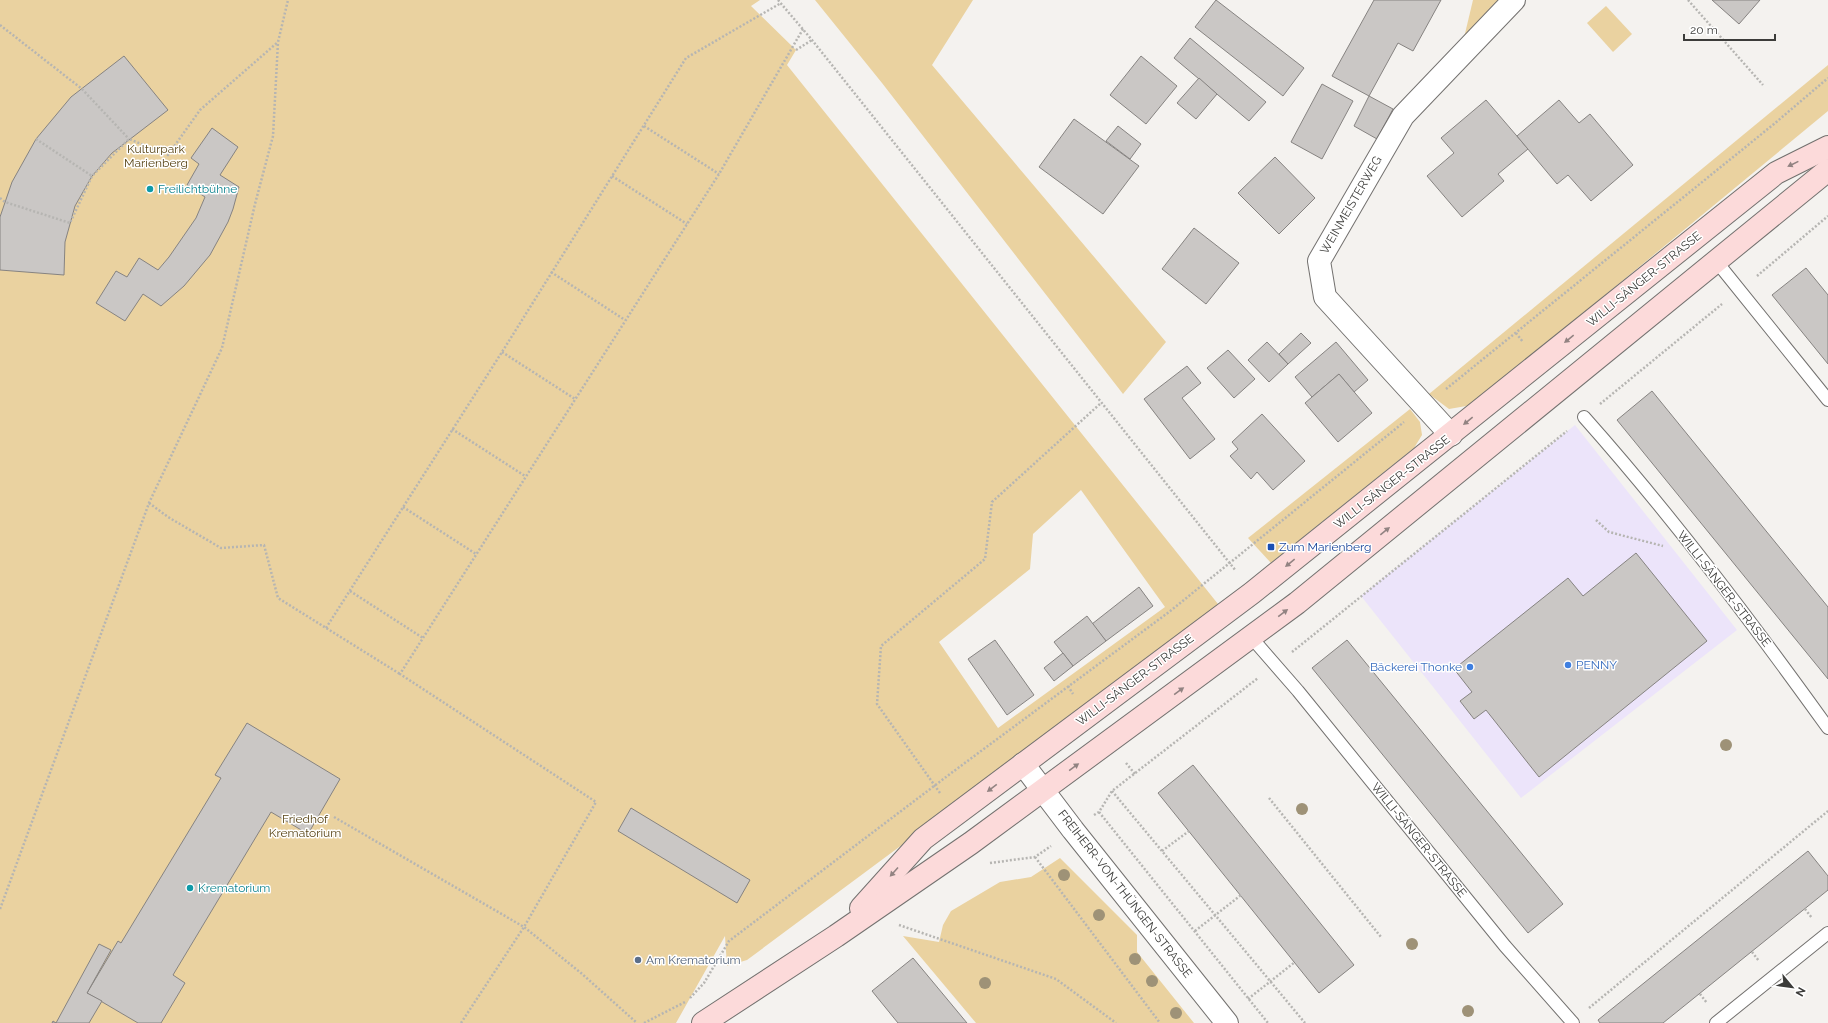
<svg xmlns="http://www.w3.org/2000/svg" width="1828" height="1023" font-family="Raleway,sans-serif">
  <rect width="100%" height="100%" fill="#f4f2ef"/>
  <polygon fill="#ece4fa" points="1575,425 1737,630 1521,798 1361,596"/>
  <g fill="#ead2a0" fill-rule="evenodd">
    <path d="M0,0H760L751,6L796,50L787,65L1218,604L945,813L747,960L727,966L725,936L676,1023H0ZM1081,490L1165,607L998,728L939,642L1030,569L1033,534Z"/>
    <polygon points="815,0 973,0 932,65 1166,342 1123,394 882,83"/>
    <polygon points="1473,0 1500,0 1463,42"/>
    <polygon points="1606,6 1632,34 1613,52 1587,23"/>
    <polygon points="1828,65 1828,111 1472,405 1449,409 1429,394"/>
    <polygon points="1410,409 1420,422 1422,435 1414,448 1271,563 1248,538"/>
    <polygon points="1060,858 1137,935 1137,952 1194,1023 976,1023 903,936 939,942 943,925 951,911 1000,882 1031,877"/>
  </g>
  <g fill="#cac7c5" stroke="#868381">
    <polygon points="1216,0 1304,68 1283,96 1195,27"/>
    <polygon points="1374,0 1441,0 1413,51 1398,43 1369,96 1332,76"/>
    <polygon points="1712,0 1760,0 1739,24"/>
    <polygon points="1190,38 1266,102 1249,121 1174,58"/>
    <polygon points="124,56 168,110 112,153 92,176 75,206 65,242 64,275 0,270 0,217 12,182 36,139 71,97"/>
    <polygon points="1141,56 1177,86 1146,124 1110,95"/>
    <polygon points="1199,78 1217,94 1196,119 1177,103"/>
    <polygon points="1322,84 1353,101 1322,159 1291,142"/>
    <polygon points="1369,96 1393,109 1377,139 1354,126"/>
    <polygon points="1486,100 1528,149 1498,174 1504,181 1462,217 1427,176 1454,153 1441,138"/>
    <polygon points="1559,100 1579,123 1590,114 1633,165 1591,201 1568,175 1557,184 1517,136"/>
    <polygon points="1074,119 1139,166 1103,214 1039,167"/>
    <polygon points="1118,126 1141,144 1130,159 1106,141"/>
    <polygon points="212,128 238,147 220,175 239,187 233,209 228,222 210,255 184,286 161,306 143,294 125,321 96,303 116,271 127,277 139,258 158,270 169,257 196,218 205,197 187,185 199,164 191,158"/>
    <polygon points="1275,157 1315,198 1279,234 1238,193"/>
    <polygon points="1194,228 1239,263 1206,304 1162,269"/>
    <polygon points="1806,268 1828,295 1828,364 1772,295"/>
    <polygon points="1301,333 1311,343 1288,364 1279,354"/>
    <polygon points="1267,342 1288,364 1269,382 1248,360"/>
    <polygon points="1336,342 1368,380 1354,392 1339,374 1312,397 1295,377"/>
    <polygon points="1228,350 1255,379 1234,398 1207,368"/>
    <polygon points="1187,366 1201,383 1182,398 1215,439 1190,459 1144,399"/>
    <polygon points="1339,374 1372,413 1338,442 1305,403"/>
    <polygon points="1652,391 1828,607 1828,679 1617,420"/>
    <polygon points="1262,414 1305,461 1273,490 1257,472 1251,479 1230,456 1238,449 1232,442"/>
    <polygon points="1636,553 1707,641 1539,777 1486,710 1474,719 1460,701 1472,692 1454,669 1568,578 1583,596"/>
    <polygon points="1139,587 1153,606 1106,641 1092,624"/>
    <polygon points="1087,616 1106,641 1073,666 1054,642"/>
    <polygon points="995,640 1034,695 1007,715 968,659"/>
    <polygon points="1347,640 1563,904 1528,933 1312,668"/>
    <polygon points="1063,653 1073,666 1054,681 1044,668"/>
    <polygon points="247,723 340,779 308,834 271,812 173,975 185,983 161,1023 138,1023 87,993 118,941 121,943 221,778 215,775"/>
    <polygon points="1193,765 1354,965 1319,993 1158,793"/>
    <polygon points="631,808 750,880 737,903 618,831"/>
    <polygon points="1808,851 1828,876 1828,890 1663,1023 1600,1023 1598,1020"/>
    <polygon points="99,944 111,950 87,993 102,1001 89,1023 52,1023 53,1021 56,1023"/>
    <polygon points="913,958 967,1023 898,1023 872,991"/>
  </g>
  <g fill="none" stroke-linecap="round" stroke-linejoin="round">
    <g stroke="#73716f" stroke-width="14">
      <g id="lane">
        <polyline points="1716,261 1828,400"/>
        <path d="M1584,417C1672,516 1751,621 1828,728"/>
        <polyline points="1251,637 1298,691 1505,946 1573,1023"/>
        <polyline points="1716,1023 1828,933"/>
      </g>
    </g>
    <g stroke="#73716f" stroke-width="24">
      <g id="street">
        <polyline points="1451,435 1325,297 1319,261 1403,116 1514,0"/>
        <polyline points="1023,764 1073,830 1227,1023"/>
      </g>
    </g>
    <g stroke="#73716f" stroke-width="24">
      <g id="secondary">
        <polyline points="861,908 923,839 1252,593 1776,173 1828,147"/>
        <polyline points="703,1023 836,936 971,843 1297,603 1828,170"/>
      </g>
    </g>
    <g stroke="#b6b5b2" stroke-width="2.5" stroke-dasharray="2 2" stroke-linecap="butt">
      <polyline points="778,0 812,40 1236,571"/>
      <polyline points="1688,0 1763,85"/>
      <polyline points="0,25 82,89 129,139"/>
      <polyline points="796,50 812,40"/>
      <polyline points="644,126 719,174"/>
      <polyline points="36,139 92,176"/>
      <polyline points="612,176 687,224"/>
      <polyline points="0,198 5,202 70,223 92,176 129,139 168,155 200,110 278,42 288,0"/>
      <polyline points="551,272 625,320"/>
      <polyline points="1757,276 1828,216"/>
      <polyline points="1516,333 1523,342"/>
      <polyline points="502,352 575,399"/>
      <polyline points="1446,389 1774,124 1828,78"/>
      <polyline points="1600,404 1722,304"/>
      <polyline points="452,429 525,476"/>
      <polyline points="149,503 168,517 221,548 264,545 278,598 400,674"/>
      <polyline points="403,507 476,554"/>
      <polyline points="1596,520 1609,532 1663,546"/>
      <polyline points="350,591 423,638"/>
      <polyline points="326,628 502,352 686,58 781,3"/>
      <polyline points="1292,652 1567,431"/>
      <polyline points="1068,686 1073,694"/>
      <polyline points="1126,763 1135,774"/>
      <polyline points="1112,791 1305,1023"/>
      <polyline points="940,793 877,704 881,646 985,559 992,502 1101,403"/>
      <polyline points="1269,798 1381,937"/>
      <polyline points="1099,812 1268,1023"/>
      <polyline points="1094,815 1099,812 1112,791 1258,678"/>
      <polyline points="334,817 524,927 581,973 637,1023"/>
      <polyline points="1162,851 1189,831"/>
      <polyline points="1035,857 1160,1023"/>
      <polyline points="990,863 1035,857 1051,846"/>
      <polyline points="0,909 149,503 222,348 255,204 273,136 278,42"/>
      <polyline points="1805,909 1812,918"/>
      <polyline points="899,925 1056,979 1116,1023"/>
      <polyline points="1195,931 1241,895"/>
      <polyline points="1752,952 1759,961"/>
      <polyline points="1700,994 1707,1003"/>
      <polyline points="690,998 704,983 729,941 954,771 1169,612 1404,422"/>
      <polyline points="1248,999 1295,962"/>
      <polyline points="1589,1008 1828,811"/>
      <polyline points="461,1023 524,927 596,802 400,674 719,174 803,29"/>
      <polyline points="644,1023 685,1002"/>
    </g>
    <use href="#lane" stroke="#fff" stroke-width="12"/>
    <use href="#street" stroke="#fff" stroke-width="22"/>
    <use href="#secondary" stroke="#fcdada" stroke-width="22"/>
  </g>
  <g fill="#9e9277">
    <circle cx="1726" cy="745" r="6"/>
    <circle cx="1302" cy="809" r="6"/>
    <circle cx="1064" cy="875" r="6"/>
    <circle cx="1099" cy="915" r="6"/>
    <circle cx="1412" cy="944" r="6"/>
    <circle cx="1135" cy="959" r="6"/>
    <circle cx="1152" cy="981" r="6"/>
    <circle cx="985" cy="983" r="6"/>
    <circle cx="1468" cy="1011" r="6"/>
    <circle cx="1176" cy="1013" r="6"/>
  </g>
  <defs><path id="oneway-solid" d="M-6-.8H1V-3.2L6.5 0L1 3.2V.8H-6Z"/></defs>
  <g fill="#928382">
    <use href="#oneway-solid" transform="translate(1793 164) rotate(154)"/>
    <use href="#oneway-solid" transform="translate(1569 339) rotate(141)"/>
    <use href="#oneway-solid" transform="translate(1468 421) rotate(141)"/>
    <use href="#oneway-solid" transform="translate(1385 531) rotate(-39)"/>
    <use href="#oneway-solid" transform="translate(1290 563) rotate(141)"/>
    <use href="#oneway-solid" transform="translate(1283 613) rotate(-37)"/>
    <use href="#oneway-solid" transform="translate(1179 691) rotate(-36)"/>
    <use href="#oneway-solid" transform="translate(1074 767) rotate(-36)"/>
    <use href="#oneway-solid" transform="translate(992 788) rotate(143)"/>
    <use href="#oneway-solid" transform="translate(894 872) rotate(132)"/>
  </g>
  <g fill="#0f9aa8" stroke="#fff" stroke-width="1.5">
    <circle cx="150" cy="189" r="4"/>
    <circle cx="190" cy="888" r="4"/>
  </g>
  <rect fill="#1a4fb4" stroke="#fff" stroke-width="1.5" x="1267" y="543" width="8" height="8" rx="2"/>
  <g fill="#3f7fe0" stroke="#fff" stroke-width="1.5">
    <circle cx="1568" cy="665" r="4"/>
    <circle cx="1470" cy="667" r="4"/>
  </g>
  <circle fill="#5c6f8a" stroke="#fff" stroke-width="1.5" cx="638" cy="960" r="4"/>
  <g text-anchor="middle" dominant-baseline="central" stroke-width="3" stroke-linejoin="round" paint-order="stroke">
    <g font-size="12" fill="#584415" stroke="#fff">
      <text x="156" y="149">Kulturpark<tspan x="156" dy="14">Marienberg</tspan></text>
      <text x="305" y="819">Friedhof<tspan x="305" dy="14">Krematorium</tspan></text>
    </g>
    <g font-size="12" fill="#0d838f" stroke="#fff" text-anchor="start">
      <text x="158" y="189">Freilichtbühne</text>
      <text x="198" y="888">Krematorium</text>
    </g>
    <g font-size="12" fill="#3c3c3a" stroke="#fff">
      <text transform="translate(1351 205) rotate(-60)">WEINMEISTERWEG</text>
      <text transform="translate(1644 279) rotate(-39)">WILLI-SÄNGER-STRASSE</text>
      <text transform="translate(1392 482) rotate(-38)">WILLI-SÄNGER-STRASSE</text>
      <text transform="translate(1724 589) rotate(52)">WILLI-SÄNGER-STRASSE</text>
      <text transform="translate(1135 680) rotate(-37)">WILLI-SÄNGER-STRASSE</text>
      <text transform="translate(1419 840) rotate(51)">WILLI-SÄNGER-STRASSE</text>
      <text transform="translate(1125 894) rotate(52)">FREIHERR-VON-THÜNGEN-STRASSE</text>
    </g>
    <g font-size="12" fill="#164399" stroke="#fff" text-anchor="start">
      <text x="1279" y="547">Zum Marienberg</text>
    </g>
    <g font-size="12" fill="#366cbe" stroke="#fff" text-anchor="start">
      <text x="1576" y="665">PENNY</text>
      <text x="1462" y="667" text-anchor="end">Bäckerei Thonke</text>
    </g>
    <g font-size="12" fill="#4e5e75" stroke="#fff" text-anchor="start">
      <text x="646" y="960">Am Krematorium</text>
    </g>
  </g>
  <g transform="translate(1792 987) rotate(119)" stroke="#ffffff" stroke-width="3" paint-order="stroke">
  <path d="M0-3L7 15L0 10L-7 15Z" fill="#3c3c3a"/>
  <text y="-6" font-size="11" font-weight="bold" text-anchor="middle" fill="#3c3c3a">N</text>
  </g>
  <path d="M1684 34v6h91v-6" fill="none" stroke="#3c3c3a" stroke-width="2"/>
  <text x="1690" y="34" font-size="12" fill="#3c3c3a" stroke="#ffffff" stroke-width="3" paint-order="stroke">20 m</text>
</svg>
